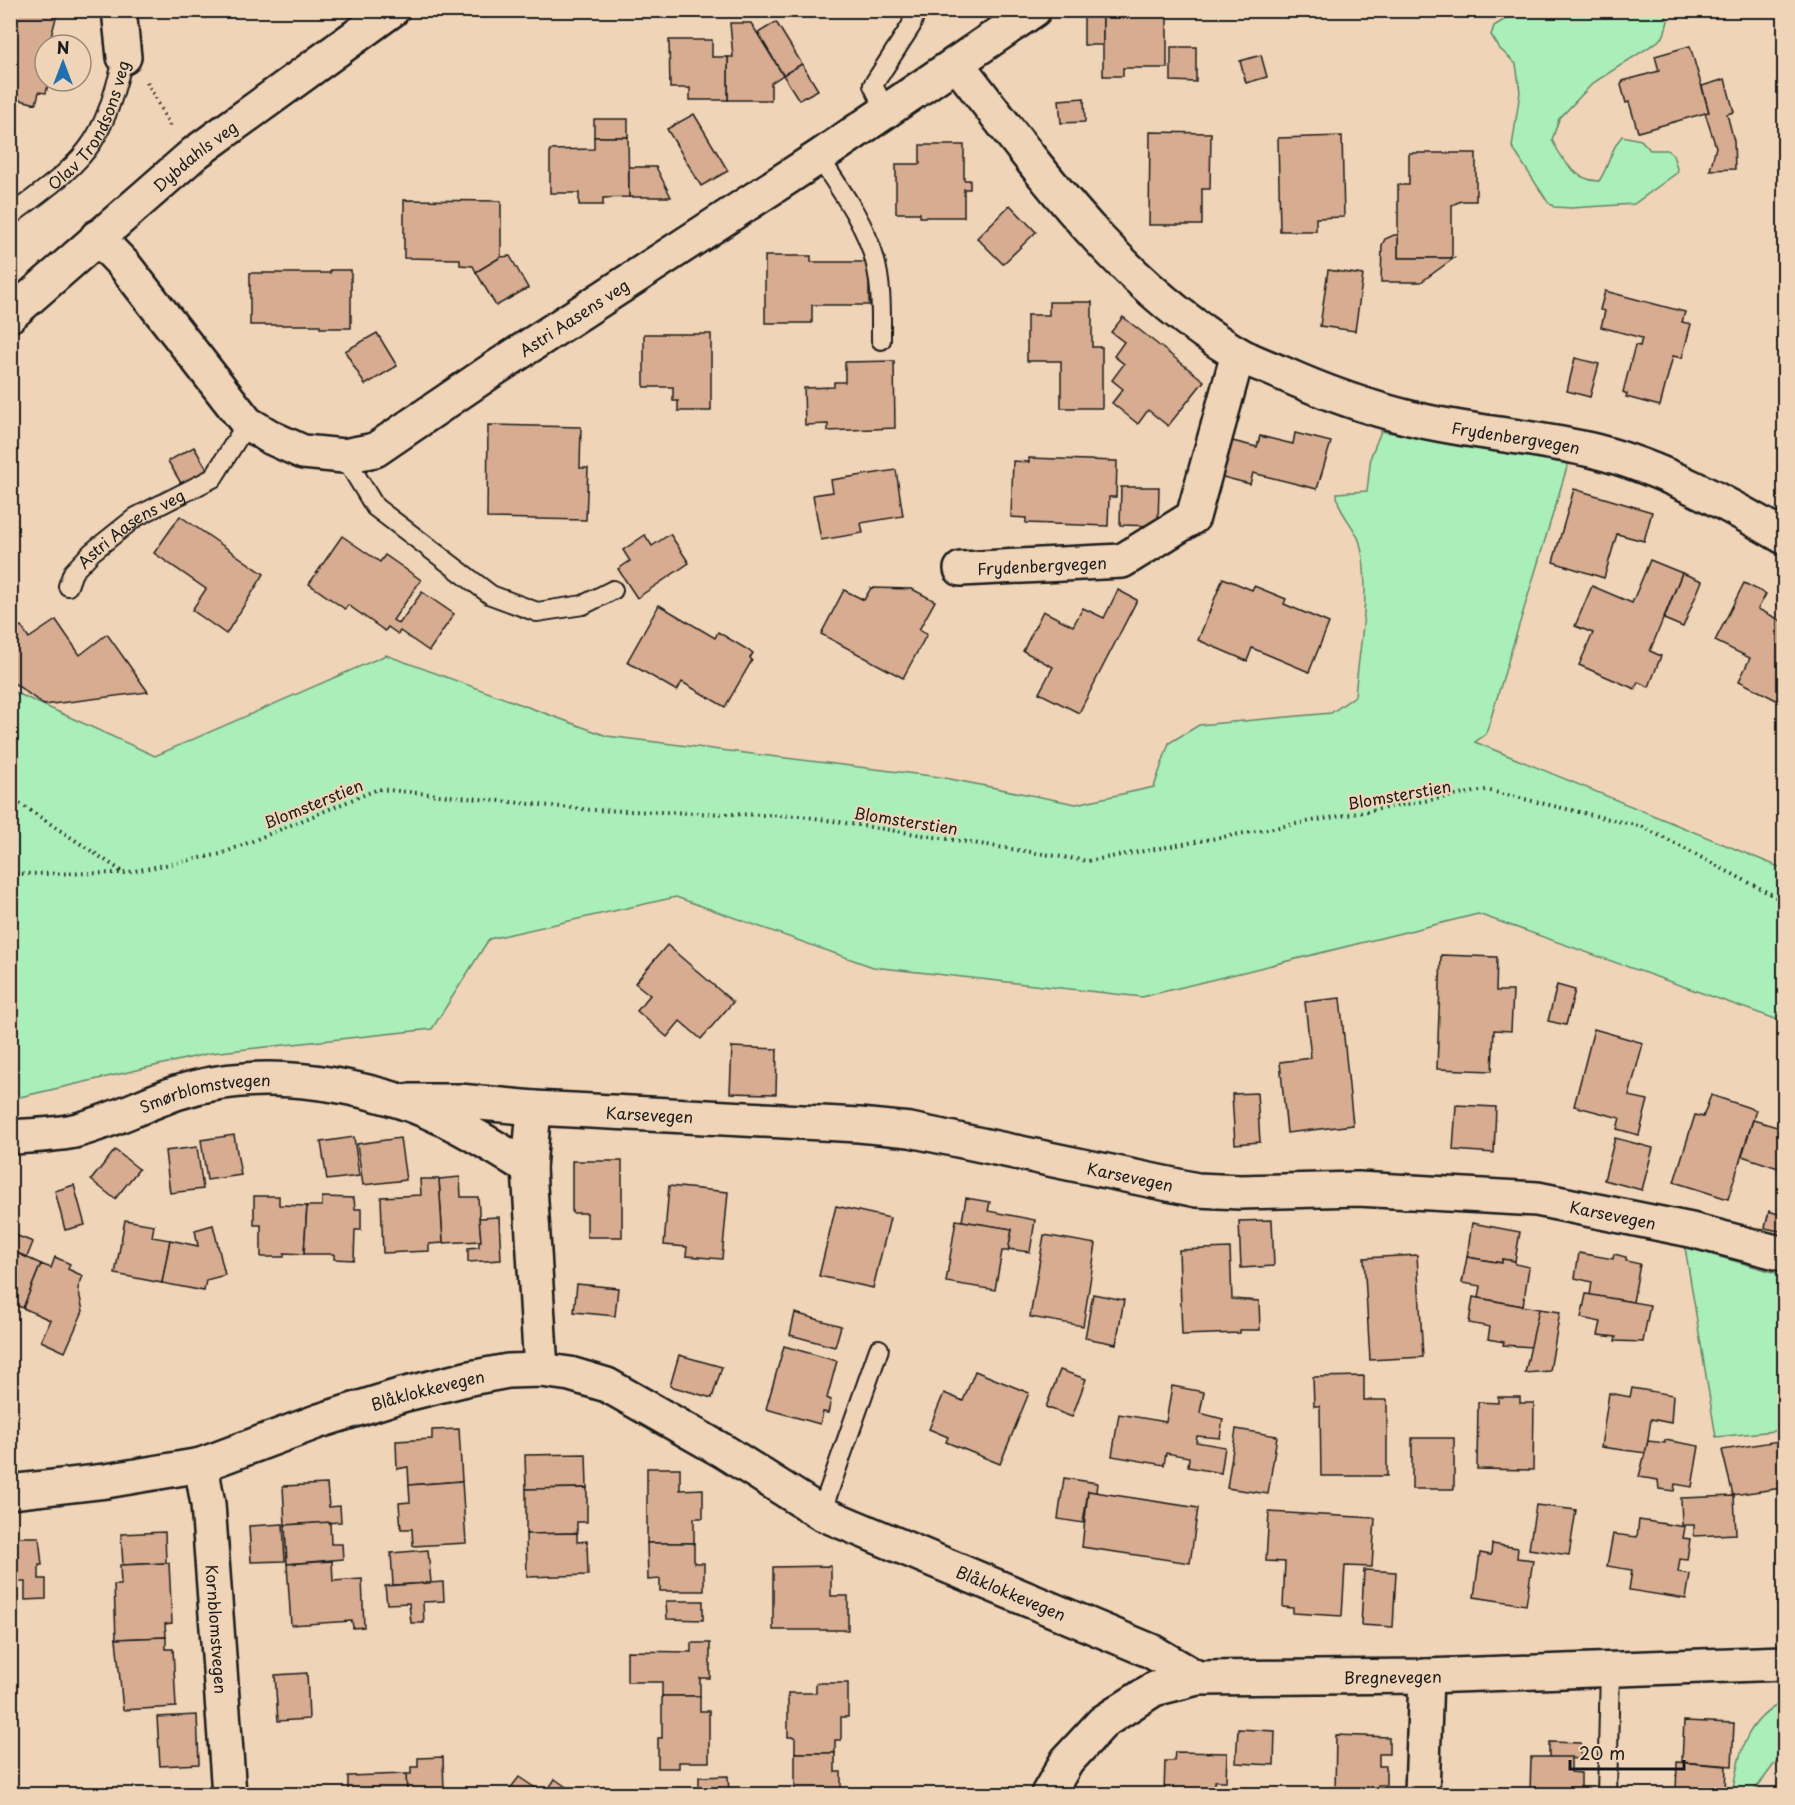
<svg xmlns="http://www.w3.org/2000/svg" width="1795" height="1805" font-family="'Playpen Sans',sans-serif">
  <rect width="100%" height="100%" fill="#f0d4b7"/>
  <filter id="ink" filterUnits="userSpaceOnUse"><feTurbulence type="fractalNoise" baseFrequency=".0167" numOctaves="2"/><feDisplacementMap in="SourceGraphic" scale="12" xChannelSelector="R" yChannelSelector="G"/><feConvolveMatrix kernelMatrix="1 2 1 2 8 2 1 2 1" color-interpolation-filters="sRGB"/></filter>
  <g filter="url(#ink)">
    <g fill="#aaeeb9" stroke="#63856a" stroke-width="1.5">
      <path d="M1510,11H1663L1668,21L1664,35L1657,42L1593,83L1559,119L1552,140C1562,159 1575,181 1599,181C1611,163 1608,153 1622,136L1641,140L1650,150H1667L1673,155L1678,172L1634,204L1571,208L1554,207L1547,201L1512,147L1520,92L1516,64L1500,49L1491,35L1494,26L1510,16Z"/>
      <path d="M1381,431L1568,464L1486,734L1475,742L1784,869V1022L1478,914L1142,997L873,967L676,897L489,939L432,1029L211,1053L11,1099L10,690L155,756L386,655L607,736L940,777L1076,804L1154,787L1169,743L1199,725L1331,713L1355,696C1359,647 1372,592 1360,543C1355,525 1337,513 1337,493L1367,491L1371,456Z"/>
      <polygon points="1685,1247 1784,1275 1784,1430 1716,1437"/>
      <path d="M1784,1701V1751L1752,1794H1732C1740,1752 1743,1723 1784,1701Z"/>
    </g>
    <g fill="#d7ac90" stroke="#1c1c1c" stroke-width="1.5">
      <polygon points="14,10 58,10 51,37 61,39 59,45 45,45 45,81 49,81 46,93 39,92 36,104 13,98 16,86 10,85 10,27"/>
      <polygon points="202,10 222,10 205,18"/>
      <rect x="1470" y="10" width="33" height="5"/>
      <rect x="1084" y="16" width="19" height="29"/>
      <polygon points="1103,16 1167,16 1167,68 1123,68 1123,76 1103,76"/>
      <polygon points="776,22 802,64 783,75 758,33"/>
      <polygon points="730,23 751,23 783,75 771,83 771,100 728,100 728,57 733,57"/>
      <polygon points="669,40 712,40 712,57 728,57 728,100 690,100 690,88 670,88"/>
      <polygon points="1690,46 1709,112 1638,132 1629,102 1626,103 1621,85 1623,81 1659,71 1655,56"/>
      <polygon points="1171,47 1196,47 1196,82 1171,81"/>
      <polygon points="1261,55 1267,77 1246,83 1240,61"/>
      <polygon points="802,64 818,90 799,100 783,75"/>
      <polygon points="1725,79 1734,112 1727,114 1734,141 1735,169 1710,170 1716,147 1705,113 1709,112 1702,86"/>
      <polygon points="1084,98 1085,122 1061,123 1059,100"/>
      <polygon points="694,114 728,171 701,186 667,129"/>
      <rect x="594" y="119" width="34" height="18"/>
      <polygon points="1150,132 1211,133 1210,189 1202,189 1202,225 1149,225"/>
      <polygon points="1342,136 1344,217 1316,218 1316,231 1280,231 1278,138"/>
      <polygon points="594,137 628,137 629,197 603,198 603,205 579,205 579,193 550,193 550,150 594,149"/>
      <polygon points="920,145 964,145 964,180 970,180 970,189 964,189 964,217 920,217 920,213 896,213 896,164 920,164"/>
      <polygon points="1409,153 1476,153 1476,201 1461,201 1452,205 1452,258 1398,258 1398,185 1409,185"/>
      <polygon points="629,167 656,167 671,197 629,197"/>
      <polygon points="404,200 501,201 501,257 476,272 473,266 460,265 460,259 404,258"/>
      <polygon points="1010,205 1036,232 1003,264 977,238"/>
      <polygon points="1394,235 1398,235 1398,258 1454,258 1421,282 1381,282 1382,245 1385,239"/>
      <polygon points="510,256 528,288 496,306 476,272 501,257"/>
      <polygon points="765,256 811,256 811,262 869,262 869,305 812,305 812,323 765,323"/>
      <polygon points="330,270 351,270 351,328 320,328 320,325 250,325 250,273 330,273"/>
      <polygon points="1328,270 1363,275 1355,331 1320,326"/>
      <polygon points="1605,291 1685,312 1682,322 1691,324 1682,358 1673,356 1660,406 1626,397 1627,394 1623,392 1635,345 1640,346 1642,338 1601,327 1605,311 1600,310"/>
      <polygon points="1049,302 1092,302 1092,347 1102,347 1102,408 1061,408 1061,361 1027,361 1027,315 1049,315"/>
      <polygon points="1123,317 1204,381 1168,426 1148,410 1138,424 1112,403 1123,389 1112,380 1124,364 1114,356 1124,342 1111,332"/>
      <polygon points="377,333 397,366 365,385 345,351"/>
      <polygon points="644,334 711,334 711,411 678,411 678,401 673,401 673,387 644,387"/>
      <polygon points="1575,358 1599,364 1590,397 1567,391"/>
      <polygon points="894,361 895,428 828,431 828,424 805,425 804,388 834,387 834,382 845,382 845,362"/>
      <polygon points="488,425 581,427 580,468 588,468 586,520 487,518"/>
      <polygon points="1295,433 1331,442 1317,489 1253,473 1250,484 1215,475 1224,439 1257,447 1260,436 1293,444"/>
      <polygon points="194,447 208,471 182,485 168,461"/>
      <polygon points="1029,458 1117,461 1116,497 1109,497 1108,526 1026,523 1026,518 1011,517 1013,461 1029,462"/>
      <polygon points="896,470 903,516 861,523 863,533 821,540 813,495 833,492 831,480"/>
      <polygon points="1121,487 1159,487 1158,526 1120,525"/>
      <polygon points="1574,489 1652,512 1644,541 1617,534 1604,578 1553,562"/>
      <polygon points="180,516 264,574 226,634 192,610 206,589 154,553"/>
      <polygon points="670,534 689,563 637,598 618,569 630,561 623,550 645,535 652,546"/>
      <polygon points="342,536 380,562 385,555 421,580 393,620 399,624 422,592 454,614 429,651 400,631 398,634 388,627 385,631 348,605 345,609 309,584"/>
      <polygon points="1650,560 1682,573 1650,651 1661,656 1649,687 1638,682 1635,689 1579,665 1593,633 1575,626 1592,586 1632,603"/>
      <polygon points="1682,573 1702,581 1683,627 1664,619"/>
      <polygon points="1223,578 1252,590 1254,586 1286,599 1284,604 1329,623 1309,672 1252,648 1247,661 1198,640"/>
      <polygon points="1744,583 1766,594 1758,609 1784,622 1784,704 1739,681 1750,658 1715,641"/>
      <polygon points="871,588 912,589 935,601 919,630 927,634 903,678 821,634 844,590 864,600"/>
      <polygon points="1118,590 1137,600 1079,713 1039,693 1053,667 1023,651 1043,611 1073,626 1083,608 1104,618"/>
      <polygon points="659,605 715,638 718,632 753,653 750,658 752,660 725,707 682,682 677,691 627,662"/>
      <polygon points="56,620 80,655 107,634 148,692 44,705 10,680 10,632 21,626 29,638"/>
      <polygon points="667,945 733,1002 701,1039 680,1021 667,1037 637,1011 650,995 635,983"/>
      <polygon points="1441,955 1497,957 1496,991 1513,991 1511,1031 1494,1030 1492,1071 1437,1069"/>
      <polygon points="1557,985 1575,990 1566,1025 1548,1021"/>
      <polygon points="1340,998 1353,1125 1287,1133 1280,1062 1311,1058 1305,1002"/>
      <polygon points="1594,1029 1643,1043 1629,1096 1648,1100 1639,1135 1617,1129 1620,1118 1574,1106"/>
      <polygon points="732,1047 777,1049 776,1094 730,1093"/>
      <polygon points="1257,1093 1260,1142 1235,1144 1232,1094"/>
      <polygon points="1711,1095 1756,1110 1728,1199 1674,1182 1695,1115 1703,1117"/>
      <polygon points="1456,1105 1496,1107 1494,1153 1453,1150"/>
      <polygon points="1753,1120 1784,1129 1784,1170 1742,1156"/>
      <polygon points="234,1135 241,1175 207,1180 201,1140"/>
      <polygon points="354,1137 359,1176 327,1180 321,1142"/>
      <polygon points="400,1138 406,1180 363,1185 357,1144"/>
      <polygon points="1615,1138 1653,1148 1642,1190 1604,1180"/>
      <polygon points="197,1147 203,1189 170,1193 165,1151"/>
      <polygon points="115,1150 139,1169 115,1199 91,1180"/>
      <polygon points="572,1161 622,1161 622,1237 587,1237 587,1213 572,1213"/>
      <polygon points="460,1177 461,1197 478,1197 481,1241 443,1243 439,1179"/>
      <polygon points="420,1179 439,1179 443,1243 429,1244 429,1251 383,1253 381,1197 421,1195"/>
      <polygon points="74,1185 85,1225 65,1230 55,1191"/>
      <polygon points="669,1186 728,1192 722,1259 686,1256 687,1247 664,1245"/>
      <polygon points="254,1196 279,1196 279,1205 307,1206 304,1254 284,1253 284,1257 261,1257 261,1225 254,1225"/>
      <polygon points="322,1197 354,1198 355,1209 361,1209 361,1230 355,1230 354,1260 334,1259 334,1254 304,1254 307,1206 322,1206"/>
      <polygon points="966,1198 990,1202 988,1211 1035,1220 1030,1252 1008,1249 1012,1229 962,1221"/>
      <polygon points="836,1206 890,1218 873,1288 819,1276"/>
      <polygon points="1769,1211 1784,1216 1784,1232 1765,1228"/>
      <polygon points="499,1217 501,1260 468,1262 468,1248 479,1247 479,1241 481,1241 479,1218"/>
      <polygon points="125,1220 154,1225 152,1237 170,1240 162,1283 115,1274"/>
      <polygon points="956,1220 1012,1229 1008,1251 1002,1251 995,1290 946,1282"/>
      <polygon points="1272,1220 1274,1266 1241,1268 1239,1221"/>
      <polygon points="1472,1223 1520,1232 1515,1261 1502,1259 1502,1263 1467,1257"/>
      <polygon points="213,1225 225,1275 206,1280 204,1291 162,1283 170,1240 198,1246 195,1230"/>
      <polygon points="10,1233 33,1242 27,1257 10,1250"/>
      <polygon points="1044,1235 1096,1244 1083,1326 1030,1317"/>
      <polygon points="1230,1248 1232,1299 1259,1301 1260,1330 1240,1330 1240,1333 1182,1335 1179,1250"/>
      <polygon points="10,1250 41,1264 23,1308 10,1303"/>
      <polygon points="1579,1253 1613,1259 1614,1254 1626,1257 1626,1261 1640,1264 1633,1302 1590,1295 1592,1282 1575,1278"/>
      <polygon points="1417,1255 1423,1357 1370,1360 1364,1258"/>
      <polygon points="55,1257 70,1264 68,1269 83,1276 78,1288 83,1311 65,1352 41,1341 50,1320 23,1308 41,1264 51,1268"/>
      <polygon points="1467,1257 1502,1263 1502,1259 1515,1261 1515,1264 1529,1267 1523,1306 1479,1298 1481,1286 1462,1283"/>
      <polygon points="577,1284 618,1288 615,1316 574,1312"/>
      <polygon points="1093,1294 1124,1300 1116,1344 1085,1338"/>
      <polygon points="1586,1294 1650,1305 1643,1342 1615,1341 1616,1337 1598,1335 1601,1322 1581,1318"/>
      <polygon points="1473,1297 1539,1309 1533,1347 1503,1345 1504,1342 1488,1339 1490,1327 1469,1323"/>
      <polygon points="1539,1309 1560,1312 1550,1371 1525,1373"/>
      <polygon points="795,1313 841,1326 835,1347 790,1335"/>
      <polygon points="784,1346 837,1361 827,1398 831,1400 828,1413 823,1412 820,1424 766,1409"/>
      <polygon points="679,1355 722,1367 712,1398 670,1386"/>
      <polygon points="1060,1370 1086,1379 1072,1417 1046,1407"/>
      <polygon points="975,1371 1029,1393 1000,1464 946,1442 948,1437 929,1429 944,1393 963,1401"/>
      <polygon points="1364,1376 1364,1400 1387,1400 1387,1476 1321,1476 1320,1406 1314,1406 1313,1377"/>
      <polygon points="1172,1386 1204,1392 1200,1413 1223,1419 1220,1438 1197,1436 1196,1442 1225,1447 1221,1473 1188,1467 1189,1457 1166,1453 1164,1465 1112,1456 1119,1414 1166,1422"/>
      <polygon points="1632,1388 1673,1395 1671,1423 1651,1419 1646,1453 1601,1447 1609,1393 1630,1397"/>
      <polygon points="1498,1397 1520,1397 1520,1403 1534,1403 1533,1470 1477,1469 1478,1402 1498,1403"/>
      <polygon points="459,1429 462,1481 409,1485 408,1467 397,1469 396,1441 432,1439 432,1430"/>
      <polygon points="1236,1429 1277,1436 1268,1494 1227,1488"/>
      <rect x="1412" y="1438" width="42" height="51"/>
      <polygon points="1665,1440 1699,1446 1692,1487 1675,1484 1674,1491 1659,1489 1658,1480 1639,1477 1648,1441 1665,1443"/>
      <polygon points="1778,1441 1782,1488 1733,1495 1722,1450"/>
      <polygon points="586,1454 587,1488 526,1489 525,1455"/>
      <polygon points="647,1468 680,1468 680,1490 703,1489 703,1518 694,1518 694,1543 647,1543"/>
      <polygon points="1064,1478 1097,1483 1096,1492 1088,1491 1083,1523 1058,1519"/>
      <polygon points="462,1481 466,1543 413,1546 412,1529 401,1529 399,1503 410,1502 409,1485"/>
      <polygon points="327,1484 329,1507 340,1506 341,1522 285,1525 283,1486"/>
      <polygon points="587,1488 587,1522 577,1522 577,1533 526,1534 526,1489"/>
      <polygon points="1088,1491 1198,1508 1190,1563 1082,1547"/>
      <polygon points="1734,1496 1736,1534 1694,1536 1694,1525 1682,1525 1681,1498"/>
      <polygon points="1536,1505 1576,1510 1569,1555 1529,1549"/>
      <polygon points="1269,1512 1375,1518 1372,1567 1345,1566 1342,1616 1293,1613 1293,1608 1283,1607 1285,1562 1266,1561"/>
      <polygon points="1639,1520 1685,1527 1683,1538 1690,1539 1687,1560 1680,1559 1678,1572 1690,1574 1686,1599 1629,1590 1632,1570 1607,1566 1613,1534 1637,1537"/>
      <polygon points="330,1522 331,1544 342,1544 343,1559 287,1564 285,1525"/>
      <polygon points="283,1524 285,1561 251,1562 249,1526"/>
      <polygon points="165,1532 166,1563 123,1565 121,1534"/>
      <polygon points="577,1533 577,1542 587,1541 588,1575 527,1577 526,1534"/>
      <polygon points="10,1537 39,1537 42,1565 39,1565 39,1579 46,1579 46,1599 25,1600 25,1582 10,1582"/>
      <polygon points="647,1543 694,1543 694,1563 704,1563 704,1591 660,1591 660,1579 648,1580"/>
      <polygon points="1492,1544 1518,1548 1517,1558 1533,1560 1526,1605 1474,1597 1480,1553 1491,1555"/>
      <polygon points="428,1550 431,1583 393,1585 391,1553"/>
      <polygon points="332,1561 333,1581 362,1579 364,1627 353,1628 352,1621 291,1625 287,1564"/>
      <polygon points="169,1563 172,1623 165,1624 166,1637 116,1639 114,1585 121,1585 120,1565"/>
      <polygon points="831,1566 831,1596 848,1596 848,1630 773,1630 773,1567"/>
      <polygon points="1364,1570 1396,1572 1393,1627 1361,1625"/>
      <polygon points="443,1582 444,1601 423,1602 424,1623 411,1623 409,1603 387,1604 385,1586"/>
      <polygon points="666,1601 703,1601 703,1620 667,1619"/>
      <polygon points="166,1637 166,1649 173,1649 176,1707 123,1710 116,1639"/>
      <polygon points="691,1643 710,1643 710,1678 700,1678 700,1696 662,1696 662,1682 627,1682 627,1651 691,1652"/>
      <polygon points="307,1673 309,1719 278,1721 275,1675"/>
      <polygon points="816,1683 848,1683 848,1717 841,1717 841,1740 835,1740 835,1753 795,1753 795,1737 788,1737 788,1693 816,1693"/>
      <polygon points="662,1696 700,1696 700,1711 709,1711 709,1762 679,1762 679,1768 658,1768 658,1738 662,1738"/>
      <polygon points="197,1715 199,1764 160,1766 157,1717"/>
      <polygon points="1684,1721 1734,1723 1732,1766 1682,1762"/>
      <polygon points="1238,1729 1275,1731 1274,1765 1236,1763"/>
      <polygon points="1336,1735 1389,1737 1389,1754 1379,1754 1379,1766 1386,1766 1386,1785 1378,1785 1378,1794 1335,1794"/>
      <polygon points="1549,1742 1581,1743 1581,1759 1549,1757"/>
      <polygon points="1175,1752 1227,1753 1226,1781 1215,1781 1215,1794 1164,1793 1165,1761 1174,1761"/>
      <polygon points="795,1753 835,1753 835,1772 841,1772 841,1794 795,1794"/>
      <polygon points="443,1757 444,1794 407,1794 406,1774 411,1774 411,1767 418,1767 418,1758"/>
      <polygon points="1531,1757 1571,1757 1571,1772 1581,1773 1581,1793 1530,1794"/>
      <polygon points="1677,1762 1726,1766 1725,1794 1676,1794"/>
      <polygon points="406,1774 407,1794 348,1794 348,1776"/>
      <polygon points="728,1776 729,1794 699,1794 699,1777"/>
      <polygon points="519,1777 544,1794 506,1794"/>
      <polygon points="555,1779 576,1794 545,1794"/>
      <polygon points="612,1788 620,1794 606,1794"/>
    </g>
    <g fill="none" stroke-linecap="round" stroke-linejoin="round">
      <g stroke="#1c1c1c" stroke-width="22">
        <g id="lane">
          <polyline points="885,110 873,85 911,26 916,10"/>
          <path d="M819,157C839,188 864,221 874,257C882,284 881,312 881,340"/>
          <path id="s1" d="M10,216C38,194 74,171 93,141C109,116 116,85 124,57"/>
          <polyline points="344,456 375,507 491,595 537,612 583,605 613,590"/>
          <path id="s2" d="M68,586L73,572L92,552L136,517L213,478L247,423"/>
          <polyline points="821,1513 879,1349"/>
          <polyline points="1607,1794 1610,1670"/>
        </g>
      </g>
      <g stroke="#1c1c1c" stroke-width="38">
        <g id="street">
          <polyline points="119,10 124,57"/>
          <path id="s3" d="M957,64C1040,170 1119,284 1238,354C1250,361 1265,366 1279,372C1321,391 1365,407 1410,418C1470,433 1534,436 1595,451C1662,468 1726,503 1784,537"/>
          <path id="s4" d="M97,237L125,266L247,423L272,438L303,452L344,456L375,450L491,371L819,157L1034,10"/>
          <path id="s5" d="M961,569L1122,561L1193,517L1238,354"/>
          <polyline points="410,1101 459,1101 534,1108"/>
          <path id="s6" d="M10,1137C31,1136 54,1135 74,1131C110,1122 142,1105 176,1093C248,1069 330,1079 400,1101C443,1114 491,1145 529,1168L541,1370"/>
          <path id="s7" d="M529,1168L534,1108L859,1125L910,1130L1197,1190L1240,1192L1358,1189L1537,1199L1691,1230L1784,1254"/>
          <path id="s8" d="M201,1465L208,1504L229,1794"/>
          <path id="s9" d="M10,1492L106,1481L201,1465L319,1421L402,1395L470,1378L508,1371L541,1370L570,1374L607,1385L725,1452L821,1513L1151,1651L1197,1678"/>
          <path id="s10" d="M1048,1794L1067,1761L1103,1722L1154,1689L1197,1678L1426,1676L1784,1663"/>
          <polyline points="1422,1794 1426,1676"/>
        </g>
      </g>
      <g stroke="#1c1c1c" stroke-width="38">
        <g id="secondary">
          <path id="s11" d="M10,315L195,153L392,10"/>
        </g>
      </g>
      <g stroke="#1c1c1c" stroke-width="4" stroke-dasharray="1.5 4.5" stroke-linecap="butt">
        <polyline points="147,82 170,126"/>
        <polyline points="10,797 123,872"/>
        <polyline points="10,874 124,873 221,854 378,789 592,810 801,816 1088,861 1486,790 1643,827 1784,901"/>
      </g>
      <use href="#lane" stroke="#f0d4b7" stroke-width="18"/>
      <use href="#street" stroke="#f0d4b7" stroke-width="33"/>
      <use href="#secondary" stroke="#f0d4b7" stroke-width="33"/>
    </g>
  </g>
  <g text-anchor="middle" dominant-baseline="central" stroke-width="4.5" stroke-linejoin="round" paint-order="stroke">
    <g font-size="16" fill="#1c1c1c" stroke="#f0d4b7">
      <text stroke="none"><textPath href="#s1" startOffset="124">Olav Trondsons veg</textPath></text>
      <text stroke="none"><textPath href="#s11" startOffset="244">Dybdahls veg</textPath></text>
      <text stroke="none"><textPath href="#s4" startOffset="614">Astri Aasens veg</textPath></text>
      <text stroke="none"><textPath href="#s3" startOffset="698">Frydenbergvegen</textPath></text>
      <text stroke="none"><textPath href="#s2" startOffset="88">Astri Aasens veg</textPath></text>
      <text stroke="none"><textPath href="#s5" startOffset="81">Frydenbergvegen</textPath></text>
      <text transform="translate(1399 794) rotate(-10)">Blomsterstien</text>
      <text transform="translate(313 803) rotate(-22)">Blomsterstien</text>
      <text transform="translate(906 820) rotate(9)">Blomsterstien</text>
      <text stroke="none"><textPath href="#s6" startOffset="202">Smørblomstvegen</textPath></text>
      <text stroke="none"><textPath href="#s7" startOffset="176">Karsevegen</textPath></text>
      <text stroke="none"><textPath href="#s7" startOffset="662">Karsevegen</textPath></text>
      <text stroke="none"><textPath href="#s7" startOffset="1148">Karsevegen</textPath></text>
      <text stroke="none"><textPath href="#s9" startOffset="432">Blåklokkevegen</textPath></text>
      <text stroke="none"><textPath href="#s9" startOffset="1071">Blåklokkevegen</textPath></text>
      <text stroke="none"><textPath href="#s8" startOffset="165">Kornblomstvegen</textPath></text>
      <text stroke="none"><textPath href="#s10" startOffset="392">Bregnevegen</textPath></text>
    </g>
  </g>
  <rect width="1795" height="1805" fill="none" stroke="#f0d4b7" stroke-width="36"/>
  <rect x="18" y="18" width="1759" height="1769" fill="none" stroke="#1c1c1c" stroke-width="2" filter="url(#ink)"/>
  <g transform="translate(63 63)"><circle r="28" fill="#f0d4b7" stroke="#9b8a79" stroke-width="1.5"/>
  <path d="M0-4.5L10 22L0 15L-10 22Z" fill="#1f6fb2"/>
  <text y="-9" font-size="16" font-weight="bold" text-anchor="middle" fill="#1c1c1c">N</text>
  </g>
  <path d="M1570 1760v9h114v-9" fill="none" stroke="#1c1c1c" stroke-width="3"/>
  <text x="1579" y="1760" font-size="18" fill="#1c1c1c" stroke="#f0d4b7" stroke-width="4.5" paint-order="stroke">20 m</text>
</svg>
